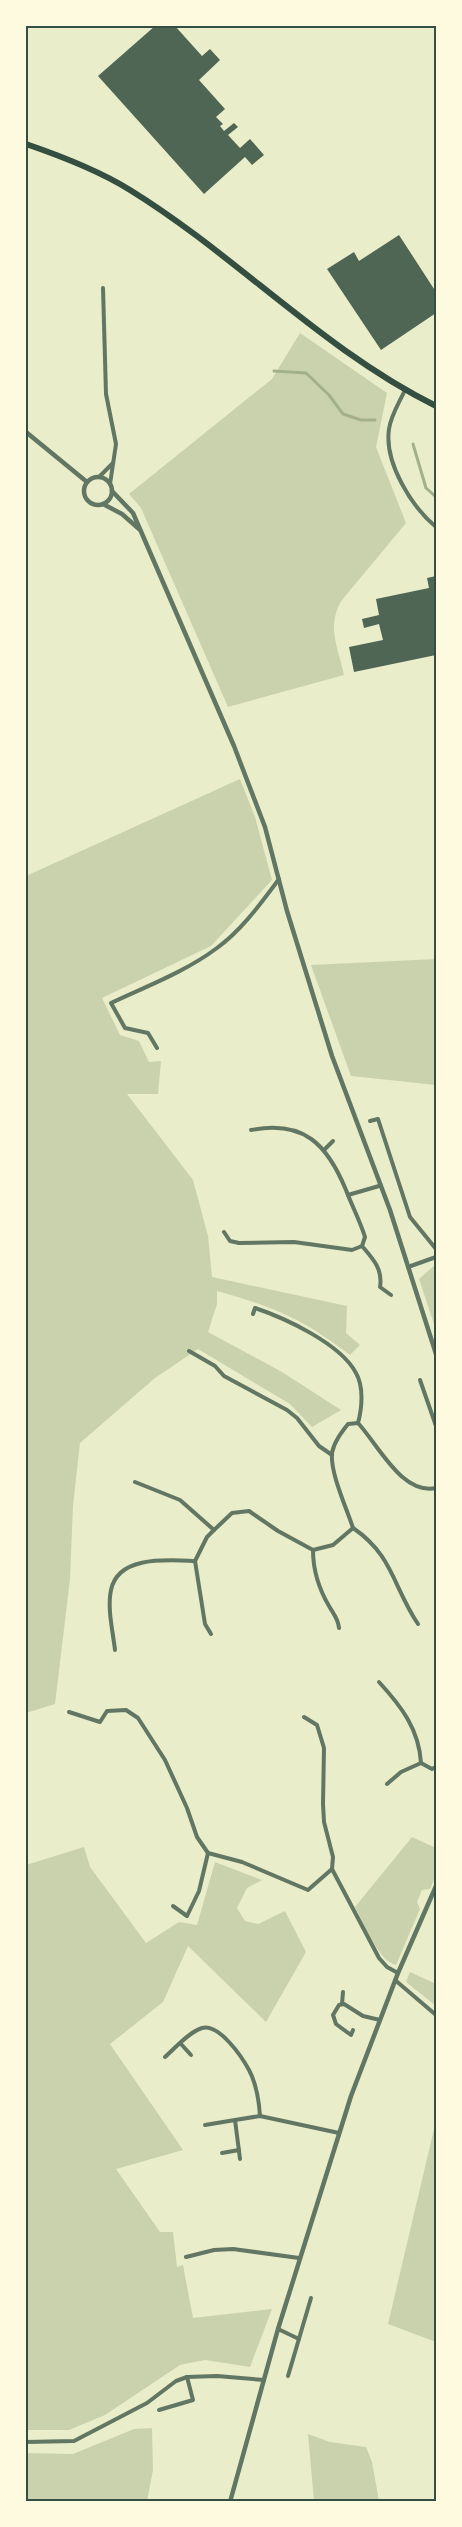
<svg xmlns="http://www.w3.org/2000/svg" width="462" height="2527" font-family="'Work Sans',sans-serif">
  <rect width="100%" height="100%" fill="#e9edc9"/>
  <g fill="#cad2ad">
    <path d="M300,333L387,393L376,447L406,523L342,600C326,626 338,647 344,675L228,707L141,508L129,494L272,379Z"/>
    <path d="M240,779L255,817L272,880L211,946L102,998L120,1035L139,1041L149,1062L161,1061L158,1094H127L193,1180L208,1236L212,1277L347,1306L346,1333L360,1345L350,1355C302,1318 274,1307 217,1291V1304L208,1332L282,1372L341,1410L312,1427L290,1404L198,1349L155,1378L80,1443L73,1506L70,1579L55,1704L26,1713V876Z"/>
    <polygon points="436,959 436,1085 351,1076 311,965"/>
    <polygon points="436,1264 436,1330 419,1279"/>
    <path d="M412,1837L436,1848V1875L430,1889L422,1890L417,1902L420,1909L396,1965C378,1961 364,1923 355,1907Z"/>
    <polygon points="84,1847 90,1867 146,1943 179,1922 197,1925 215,1862 262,1880 247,1888 237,1908 245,1921 258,1924 285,1911 306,1952 266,2022 188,1946 163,2002 110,2044 183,2150 116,2169 160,2232 173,2232 177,2267 183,2265 193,2318 272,2309 250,2367 205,2360 180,2365 105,2415 69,2430 26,2430 26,1865"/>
    <polygon points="410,1972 436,1984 436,2006 406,1982"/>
    <polygon points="434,2129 436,2133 436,2342 388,2324"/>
    <polygon points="152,2428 153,2470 147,2501 26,2501 26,2453 73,2454 134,2429"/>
    <polygon points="308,2434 330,2442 366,2447 372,2462 379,2501 314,2501"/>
  </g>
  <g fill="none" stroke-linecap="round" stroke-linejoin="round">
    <g stroke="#a3b18a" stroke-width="3">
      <polyline points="274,371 306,373 329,395 343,414 361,420 375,420"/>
      <polyline points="413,444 426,488 436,497"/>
    </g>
  </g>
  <g fill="#4f6655">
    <polygon points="155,26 175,26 202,56 210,49 220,60 199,80 225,109 216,117 223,124 220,126 224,131 234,123 238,127 228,135 240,148 250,139 264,155 252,165 245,157 204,194 98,76"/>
    <polygon points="399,235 436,292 436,313 381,350 327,269 354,252 359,261"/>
    <polygon points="436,576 436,597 434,598 436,609 436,655 354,672 349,647 383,640 379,624 364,628 362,619 379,615 376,599 429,588 427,578"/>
  </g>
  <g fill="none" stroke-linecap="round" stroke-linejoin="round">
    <g stroke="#617663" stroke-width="4">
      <polyline points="103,288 106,394 116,444 110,484"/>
      <path d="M405,390C399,403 391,415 389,429C384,463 412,507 436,527"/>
      <polyline points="99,477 113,463"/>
      <path d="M157,1048L148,1033L125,1028L111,1003C147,986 185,972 217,948C242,930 261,903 279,879"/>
      <polyline points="370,1121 378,1119 410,1217 436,1249"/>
      <polyline points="324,1150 333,1141"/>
      <polyline points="348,1195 379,1186"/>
      <path d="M224,1232L230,1241L239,1243L294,1242L352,1250L362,1246L365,1237C360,1221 352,1206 346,1190C327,1144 304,1120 251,1130"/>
      <path d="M362,1246C373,1259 383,1269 380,1287L391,1295"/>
      <polyline points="408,1267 436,1257"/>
      <path d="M253,1314L255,1308C285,1318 341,1344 356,1373C364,1387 362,1408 358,1423"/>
      <polyline points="189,1351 215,1366 224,1376 287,1410 297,1418 319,1446 332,1455"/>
      <polyline points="420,1380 436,1426"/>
      <polyline points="135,1482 180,1500 214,1530 207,1537 195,1561"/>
      <path d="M353,1528C347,1509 330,1473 332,1453C334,1442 341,1433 348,1424L358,1423C379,1446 402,1495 436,1488"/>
      <path d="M214,1530L232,1513L249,1511L278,1531L313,1550C313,1570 319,1589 329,1606C334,1615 338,1618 339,1628"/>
      <path d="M313,1550L333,1545L353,1528C393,1555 393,1587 418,1624"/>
      <path d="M115,1650C113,1632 107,1608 111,1590C118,1555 168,1560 195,1561L205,1624L211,1634"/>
      <path d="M379,1682C401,1706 419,1729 421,1763L432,1769L436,1767"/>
      <polyline points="69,1712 100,1722 107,1711 126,1710 138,1718 165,1760 187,1808 197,1837 208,1853 242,1862 308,1890 332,1869 379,1958 387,1967 398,1973"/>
      <polyline points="304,1717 317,1725 324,1748 323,1804 324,1822 333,1857 332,1869"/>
      <polyline points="387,1784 401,1772 421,1763"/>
      <polyline points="173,1906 187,1916 199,1891 208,1853"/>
      <polyline points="395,1980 436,2015"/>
      <polyline points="342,2004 343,1992"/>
      <polyline points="353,2030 351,2035 336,2024 333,2015 339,2005 344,2004 363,2016 380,2020"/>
      <polyline points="181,2044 191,2055"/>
      <path d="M165,2057C175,2048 189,2032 202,2028C219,2023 242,2057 249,2070C256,2083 259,2101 260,2116"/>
      <polyline points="235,2120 260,2116 339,2133"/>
      <polyline points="205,2125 235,2120 240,2159"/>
      <polyline points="222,2153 239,2150"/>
      <polyline points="186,2257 214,2250 233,2249 299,2258"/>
      <polyline points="278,2329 299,2339"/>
      <polyline points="288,2376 311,2298"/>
      <polyline points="159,2410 193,2400 187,2377"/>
      <polyline points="26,2442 74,2441 147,2403 176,2381 187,2377 217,2376 264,2380"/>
    </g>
    <g stroke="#617663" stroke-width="4.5">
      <polyline points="26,432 87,482"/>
      <circle cx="98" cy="491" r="14"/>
      <polyline points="112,491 133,513 234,746 265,827 287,911 332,1056 390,1210 436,1354"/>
      <polyline points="103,504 122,514 139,529"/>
      <polyline points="230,2502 278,2329 351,2096 398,1973 436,1886"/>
    </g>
    <path stroke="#344e41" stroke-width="6" d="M26,144C61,156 98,170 130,190C237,256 323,350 436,406"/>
  </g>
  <rect width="462" height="2527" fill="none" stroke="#fefae0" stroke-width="54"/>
  <rect x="27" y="27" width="408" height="2473" fill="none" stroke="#344e41" stroke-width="2"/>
</svg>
